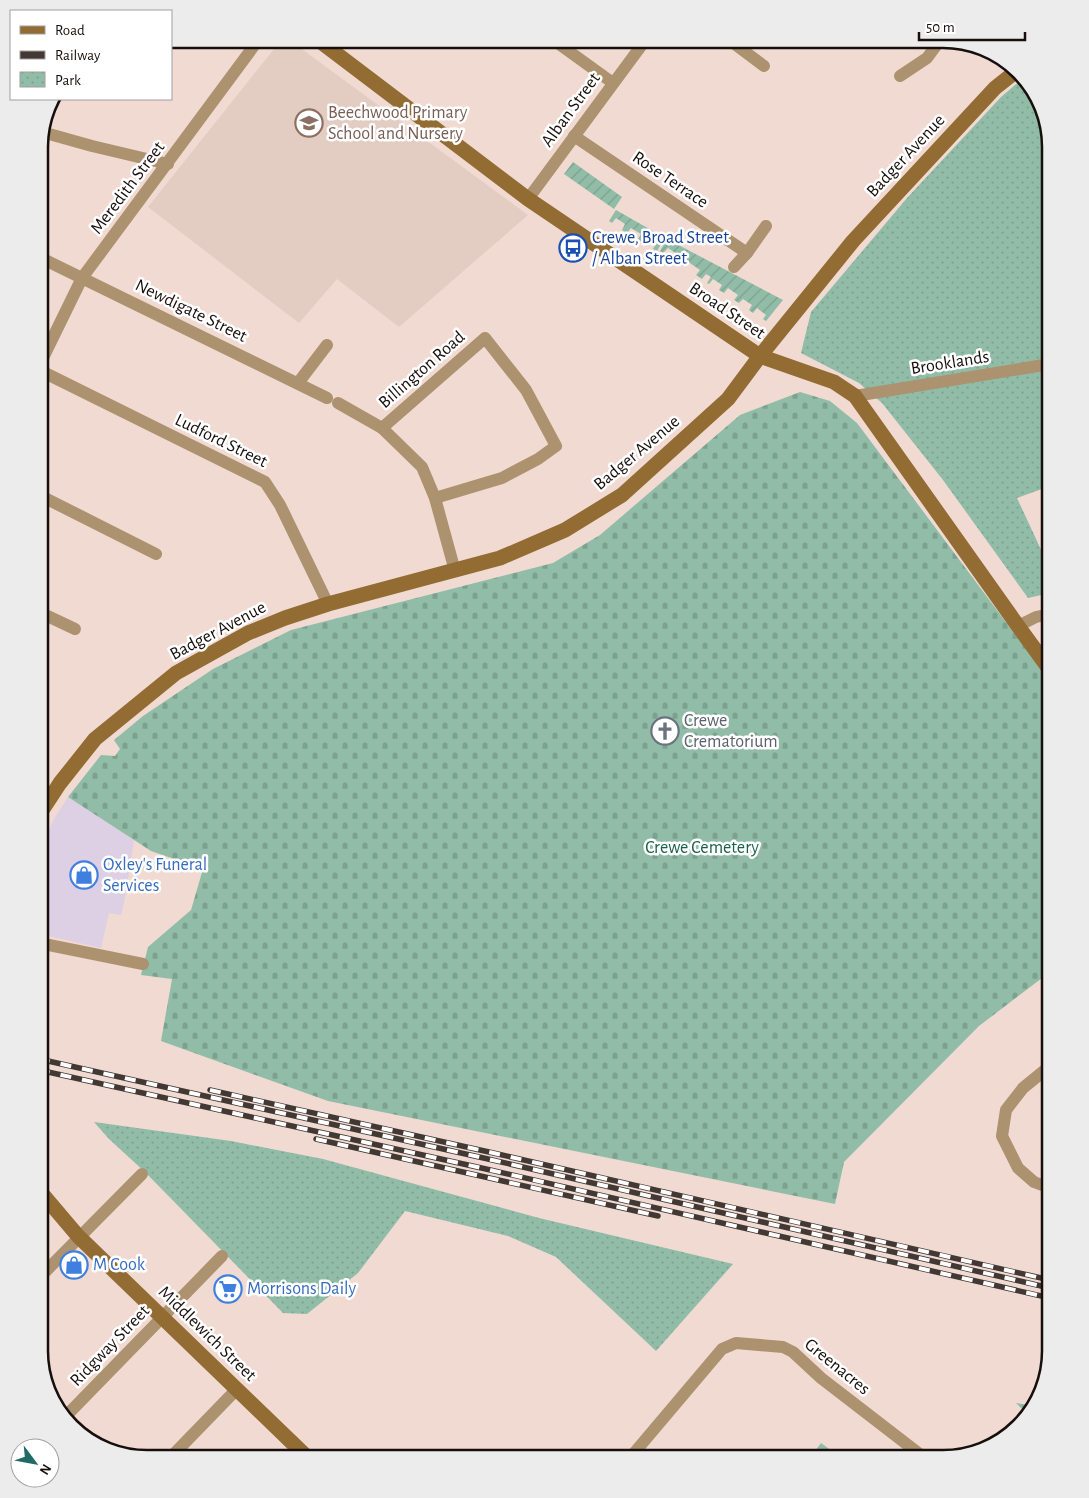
<svg xmlns="http://www.w3.org/2000/svg" width="1089" height="1498" font-family="'Alegreya Sans',sans-serif">
  <defs>
    <pattern id="grass-tufts" width="24" height="20" patternUnits="userSpaceOnUse" patternTransform="scale(1.25)"><rect width="24" height="20" fill="#91bda8"/><path d="M3 7l-1-3M5 7V3M7 7l1-3M15 17l-1-3M17 17v-4M19 17l1-3" fill="none" stroke="#7ca18f"/></pattern>
    <pattern id="cemetery-stones" width="16" height="16" patternUnits="userSpaceOnUse" patternTransform="scale(1.25)"><rect width="16" height="16" fill="#91bda8"/><path d="M2 7V4a2 2 0 0 1 4 0v3zM10 15v-3a2 2 0 0 1 4 0v3z" fill="#7ca18f"/></pattern>
    <pattern id="park-dots" width="8" height="8" patternUnits="userSpaceOnUse" patternTransform="scale(1.25)"><rect width="8" height="8" fill="#91bda8"/><path d="M2 2h.1M6 6h.1" fill="none" stroke="#7ca18f" stroke-width="1.8" stroke-linecap="round"/></pattern>
    <pattern id="garden-furrows" width="10" height="10" patternUnits="userSpaceOnUse" patternTransform="scale(1.25)"><rect width="10" height="10" fill="#91bda8"/><path d="M-1 1l2-2M0 10L10 0M9 11l2-2" fill="none" stroke="#7ca18f"/></pattern>
  </defs>
  <rect width="100%" height="100%" fill="#f0dad2"/>
  <polygon fill="#ddd0e4" points="68,797 134,840 125,898 121,915 109,913 101,948 39,934 39,852 54,819"/>
  <polygon fill="#e3ccc1" points="282,39 288,39 528,215 399,327 337,279 299,323 148,207"/>
  <g fill="url(#grass-tufts)">
    <polygon points="1016,1403 1035,1406 1027,1414"/>
    <polygon points="821,1443 843,1459 809,1459"/>
  </g>
  <polygon fill="url(#cemetery-stones)" points="800,392 830,401 857,423 1050,681 1050,972 979,1026 844,1162 835,1204 328,1101 161,1041 172,979 141,975 148,947 191,910 203,869 151,851 68,797 101,755 115,756 120,749 114,740 143,716 213,669 291,630 553,563 600,535 740,415"/>
  <g fill="url(#park-dots)">
    <polygon points="1022,79 1036,93 1050,147 1050,486 1017,498 1050,569 1050,593 1028,598 943,480 882,403 859,383 801,353 811,312 907,198 1001,97"/>
    <polygon points="94,1122 231,1141 323,1159 539,1218 733,1264 656,1351 556,1257 508,1236 405,1211 358,1273 307,1314 283,1313 145,1172 109,1139"/>
  </g>
  <g fill="url(#garden-furrows)">
    <polygon points="573,162 622,197 614,209 564,174"/>
    <polygon points="616,210 665,238 657,251 653,249 656,244 647,238 643,243 638,239 641,234 631,228 627,233 622,230 625,224 616,218 612,223 609,221"/>
    <polygon points="667,239 783,300 766,321 763,319 766,315 757,308 753,313 749,310 752,305 743,299 739,303 734,300 738,295 728,288 724,293 719,290 722,285 713,279 709,284 707,283 711,277 706,274 702,279 696,275 700,270 687,261 683,266 676,262 680,256 668,248 663,253 660,251"/>
  </g>
  <g fill="none" stroke-linecap="round" stroke-linejoin="round">
    <g stroke="#ac926e" stroke-width="12">
      <polyline points="552,39 613,83"/>
      <polyline points="728,39 764,66"/>
      <polyline points="900,76 927,58 941,39"/>
      <polyline points="42,132 92,146 168,164"/>
      <polyline points="574,136 747,253"/>
      <polyline points="528,199 644,42"/>
      <polyline points="39,257 327,398"/>
      <polyline points="734,267 747,253 766,226"/>
      <polyline points="39,366 82,278 259,39"/>
      <polyline points="39,370 265,482 280,505 328,604"/>
      <polyline points="298,383 327,345"/>
      <polyline points="855,396 1050,364"/>
      <polyline points="338,403 382,428 422,467 435,498 455,571"/>
      <polyline points="382,428 485,338 526,390 556,446 538,459 502,478 435,498"/>
      <polyline points="39,495 156,554"/>
      <polyline points="39,612 75,629"/>
      <polyline points="1018,626 1036,617 1050,614"/>
      <polyline points="39,943 143,964"/>
      <polyline points="1050,1188 1034,1182 1018,1168 1002,1136 1006,1110 1023,1088 1050,1066"/>
      <polyline points="39,1278 142,1174"/>
      <polyline points="65,1417 222,1256"/>
      <polyline points="169,1459 237,1389"/>
      <polyline points="629,1459 722,1349 736,1343 783,1347 793,1352 821,1378 926,1459"/>
    </g>
    <g stroke="#926c32" stroke-width="15">
      <polyline points="317,39 528,199 760,356 834,382 855,396 1018,626 1050,670"/>
      <polyline points="39,815 60,783 95,739 176,673 248,633 285,618 328,604 500,558 565,530 622,495 728,399 760,356 853,241 995,88 1015,72"/>
      <polyline points="39,1190 78,1236 309,1459"/>
    </g>
    <g stroke="#423834" stroke-width="5.5">
      <g id="rail">
        <polyline points="39,1059 488,1159 1050,1288"/>
        <polyline points="39,1070 486,1169 1050,1298"/>
        <polyline points="210,1090 489,1152 1050,1280"/>
        <polyline points="316,1139 658,1216"/>
      </g>
    </g>
    <use href="#rail" stroke="#fff" stroke-width="4" stroke-dasharray="11" stroke-linecap="butt"/>
  </g>
  <defs>
    <g id="school-ring" transform="scale(1.4375)"><circle r="9.5" fill="#fff" stroke="#8d6e63" stroke-width="1.5"/><path d="M0-5L7-2L0 1L-7-2ZM-4 1L0 2.5L4 1V4Q0 6-4 4Z" fill="#8d6e63"/></g>
    <g id="bus-ring" transform="scale(1.4375)"><circle r="9.5" fill="#fff" stroke="#1a4fb4" stroke-width="1.5"/><path d="M-5-6H5V4H4V6H2V4H-2V6H-4V4H-5ZM-3.5-4V0h7V-4ZM-3.5 1.2v1.5H-2V1.2ZM2 1.2v1.5H3.5V1.2Z" fill="#1a4fb4"/></g>
    <g id="church-ring" transform="scale(1.4375)"><circle r="9.5" fill="#fff" stroke="#6b7280" stroke-width="1.5"/><path d="M-1.2-6h2.4v3.5h3.3v2.4h-3.3V6h-2.4V-.1h-3.3v-2.4h3.3Z" fill="#6b7280"/></g>
    <g id="shop-ring" transform="scale(1.4375)"><circle r="9.5" fill="#fff" stroke="#3f7fe0" stroke-width="1.5"/><path d="M-5-2.5h2.3a2.7 3.5 0 0 1 5.4 0H5L5.5 6h-11ZM-1.5-2.5h3a1.5 2.3 0 0 0-3 0Z" fill="#3f7fe0"/></g>
    <g id="supermarket-ring" transform="scale(1.4375)"><circle r="9.5" fill="#fff" stroke="#3f7fe0" stroke-width="1.5"/><path d="M-6-5.5h2.5l.6 2H6L4.5 2H-2.5L-4.4-4H-6ZM-1.5 3.2a1.3 1.3 0 1 0 .1 0ZM3 3.2a1.3 1.3 0 1 0 .1 0Z" fill="#3f7fe0"/></g>
  </defs>
  <g fill-rule="evenodd">
    <use href="#school-ring" x="309" y="123"/>
    <use href="#bus-ring" x="573" y="248"/>
    <use href="#church-ring" x="665" y="731"/>
    <use href="#shop-ring" x="84" y="875"/>
    <use href="#shop-ring" x="74" y="1265"/>
    <use href="#supermarket-ring" x="228" y="1289"/>
  </g>
  <g text-anchor="middle" dominant-baseline="central" stroke-width="5" stroke-linejoin="round" paint-order="stroke">
    <g font-size="18" fill="#160f0c" stroke="#fff">
      <text transform="translate(571 110) rotate(-54)">Alban Street</text>
      <text transform="translate(906 156) rotate(-47)">Badger Avenue</text>
      <text transform="translate(670 180) rotate(34)">Rose Terrace</text>
      <text transform="translate(128 188) rotate(-53)">Meredith Street</text>
      <text transform="translate(191 311) rotate(26)">Newdigate Street</text>
      <text transform="translate(727 311) rotate(34)">Broad Street</text>
      <text transform="translate(950 363) rotate(-9)">Brooklands</text>
      <text transform="translate(422 370) rotate(-41)">Billington Road</text>
      <text transform="translate(221 441) rotate(26)">Ludford Street</text>
      <text transform="translate(637 453) rotate(-40)">Badger Avenue</text>
      <text transform="translate(218 631) rotate(-28)">Badger Avenue</text>
      <text transform="translate(207 1334) rotate(44)">Middlewich Street</text>
      <text transform="translate(110 1346) rotate(-46)">Ridgway Street</text>
      <text transform="translate(837 1367) rotate(39)">Greenacres</text>
    </g>
    <g font-size="18" fill="#785e54" stroke="#fff" text-anchor="start">
      <text x="328" y="113">Beechwood Primary<tspan x="328" dy="21">School and Nursery</tspan></text>
    </g>
    <g font-size="18" fill="#164399" stroke="#fff" text-anchor="start">
      <text x="592" y="238">Crewe, Broad Street<tspan x="592" dy="21">/ Alban Street</tspan></text>
    </g>
    <g font-size="18" fill="#5b616d" stroke="#fff" text-anchor="start">
      <text x="684" y="721">Crewe<tspan x="684" dy="21">Crematorium</tspan></text>
    </g>
    <g font-size="18" fill="#1a6046" stroke="#fff">
      <text x="702" y="848">Crewe Cemetery</text>
    </g>
    <g font-size="18" fill="#366cbe" stroke="#fff" text-anchor="start">
      <text x="103" y="865">Oxley's Funeral<tspan x="103" dy="21">Services</tspan></text>
      <text x="93" y="1265">M Cook</text>
      <text x="247" y="1289">Morrisons Daily</text>
    </g>
  </g>
  <path d="M0 0H1089V1498H0ZM147 48H943A99 99 0 0 1 1042 147V1351A99 99 0 0 1 943 1450H147A99 99 0 0 1 48 1351V147A99 99 0 0 1 147 48Z" fill="#ececec" fill-rule="evenodd"/>
  <path fill="none" stroke="#160f0c" stroke-width="2.5" d="M147 48H943A99 99 0 0 1 1042 147V1351A99 99 0 0 1 943 1450H147A99 99 0 0 1 48 1351V147A99 99 0 0 1 147 48Z"/>
  <rect x="10" y="10" width="162" height="90" fill="#ffffff" stroke="#a29f9e"/>
  <rect x="20" y="26" width="25" height="8" fill="#926c32" stroke="#a29f9e"/>
  <text x="55" y="35" font-size="15" fill="#160f0c">Road</text>
  <rect x="20" y="51" width="25" height="8" fill="#423834" stroke="#a29f9e"/>
  <text x="55" y="60" font-size="15" fill="#160f0c">Railway</text>
  <rect x="20" y="72" width="25" height="15" fill="url(#park-dots)" stroke="#a29f9e"/>
  <text x="55" y="85" font-size="15" fill="#160f0c">Park</text>
  <g transform="translate(35 1463) rotate(122)"><circle r="24" fill="#ffffff" stroke="#a29f9e"/>
  <path d="M0-4L9 19L0 12L-9 19Z" fill="#206b65"/>
  <text y="-8" font-size="14" font-weight="bold" text-anchor="middle" fill="#160f0c">N</text>
  </g>
  <path d="M919 32v8h106v-8" fill="none" stroke="#160f0c" stroke-width="2.5"/>
  <text x="926" y="32" font-size="15" fill="#160f0c" stroke="#ffffff" stroke-width="4" paint-order="stroke">50 m</text>
</svg>
